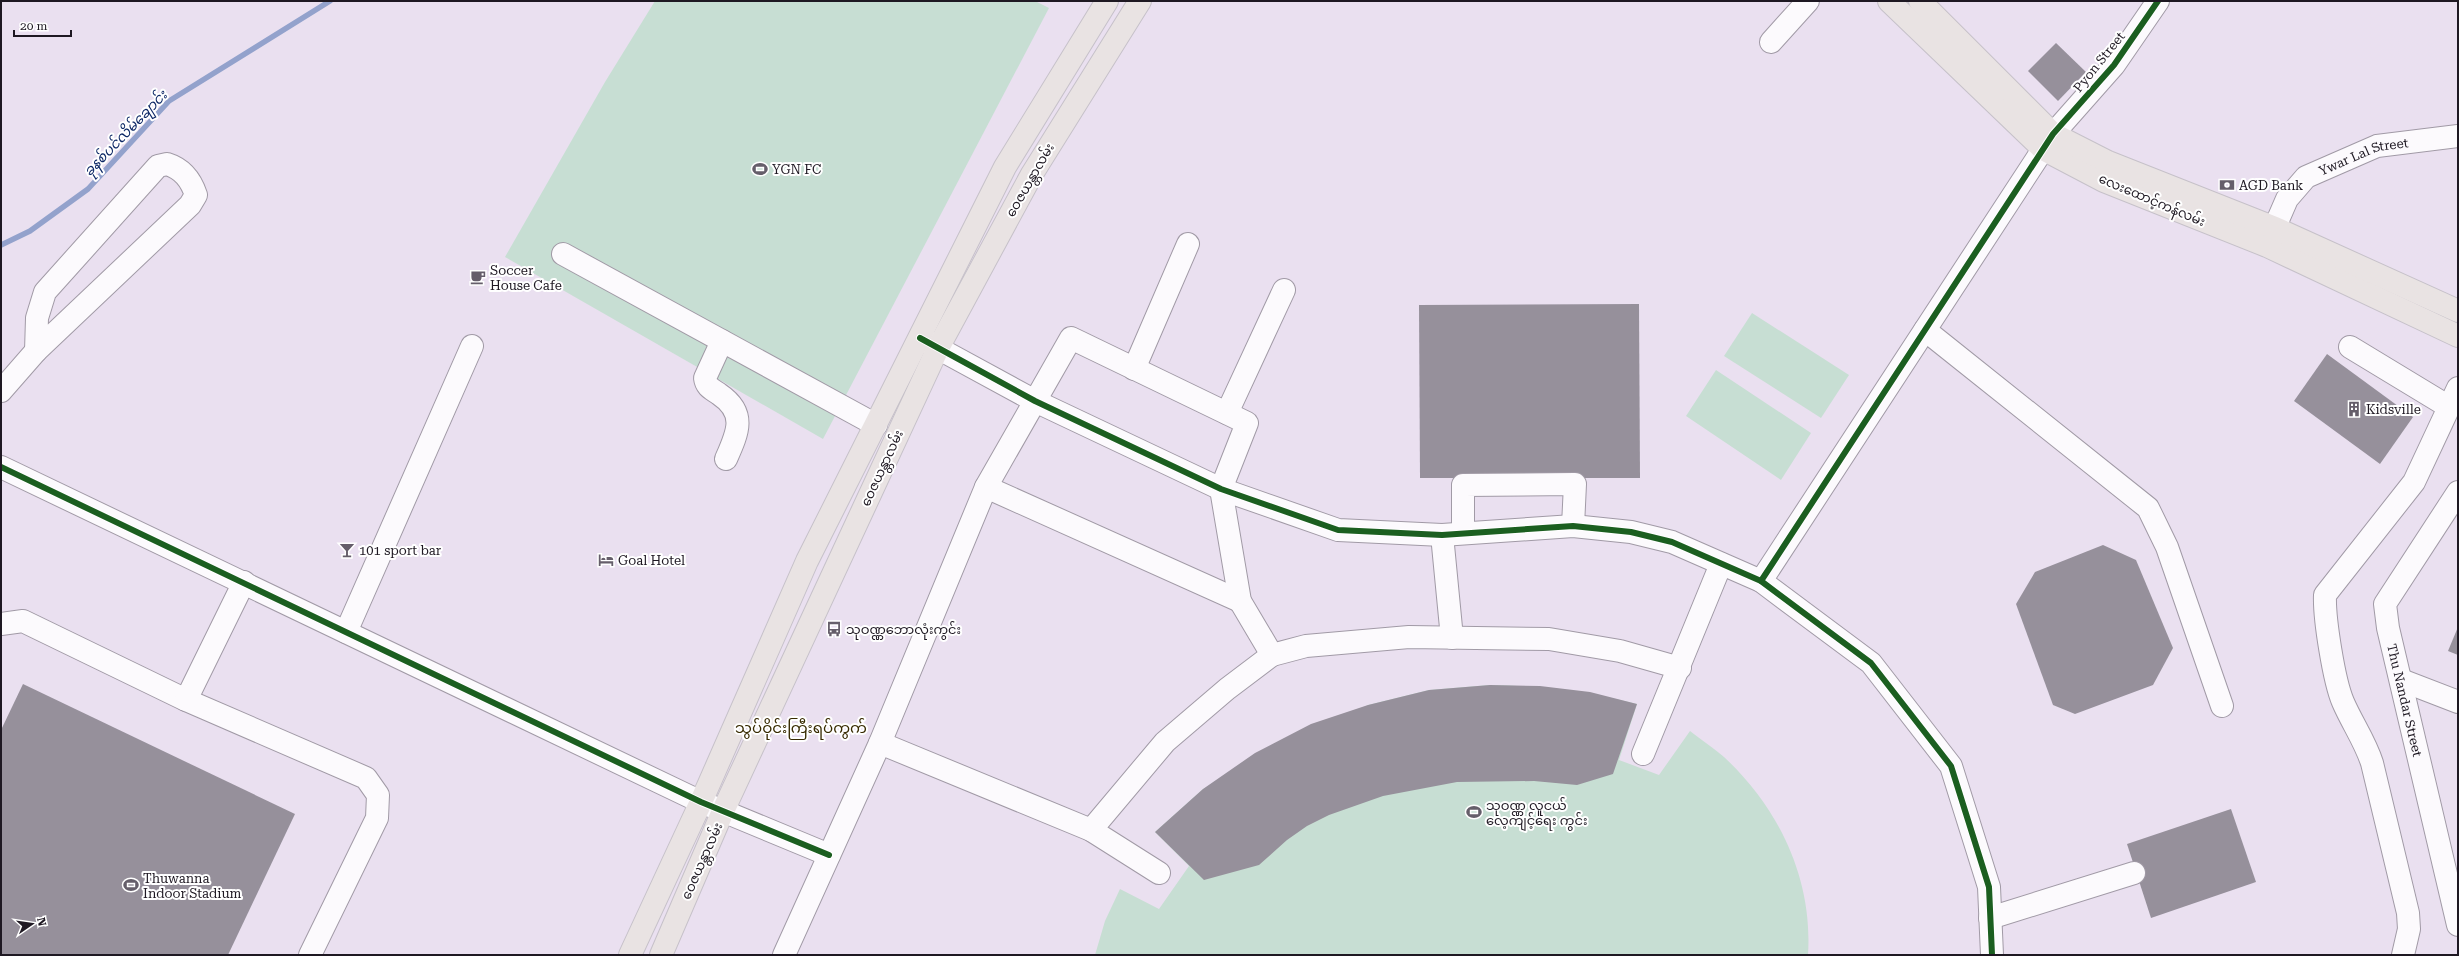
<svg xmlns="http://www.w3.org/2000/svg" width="2459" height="956" font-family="'Roboto Serif','Noto Sans Myanmar',serif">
  <rect width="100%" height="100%" fill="#eae0f0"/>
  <g fill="#c7ded3">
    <polygon points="655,1 1035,1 1049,8 823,439 505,257 605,82"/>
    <polygon points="1752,313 1849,375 1821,418 1724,356"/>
    <polygon points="1716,370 1811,433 1781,480 1686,416"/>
    <path d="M1490,685C1544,686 1586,691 1637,704L1619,760L1659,775L1690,731C1701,740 1714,748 1724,757C1779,808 1813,879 1808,955H1095L1105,921L1120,889L1159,909L1189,866L1155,832L1203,789L1368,705L1429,690Z"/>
  </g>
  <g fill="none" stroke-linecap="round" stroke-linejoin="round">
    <polyline stroke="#93a2cc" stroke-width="5.5" points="1,245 30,231 88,189 169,101 330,1"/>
  </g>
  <g fill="#96909b">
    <polygon points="2056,43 2086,72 2058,101 2028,71"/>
    <polygon points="1639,304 1640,478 1420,478 1419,305"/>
    <polygon points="2327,354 2413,417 2380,464 2294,401"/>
    <polygon points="2103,545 2136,560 2173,648 2153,685 2075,714 2053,705 2016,604 2035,572"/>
    <polygon points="2458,627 2458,655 2448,651"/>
    <polygon points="23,684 295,814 228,955 1,955 1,730"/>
    <polygon points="1490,685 1540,686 1590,692 1637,704 1613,774 1577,785 1534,781 1457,782 1383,796 1329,815 1307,826 1287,840 1259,865 1204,880 1155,832 1203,789 1255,753 1311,724 1368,705 1429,690"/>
    <polygon points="2231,809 2256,882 2151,918 2127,844"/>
  </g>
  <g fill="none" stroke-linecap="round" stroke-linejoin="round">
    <g stroke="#a19aa6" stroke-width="24">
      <g id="minor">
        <polyline points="1771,42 1808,1"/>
        <path d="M167,164C183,169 191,180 196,195L190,205L36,351L37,318L45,292L158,166Z"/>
        <path id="s1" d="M2267,245L2287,199L2306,177L2377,146L2458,136"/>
        <polyline points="563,254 876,425"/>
        <polyline points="1925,330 2148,508 2167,547 2222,706"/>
        <polyline points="921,339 1035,401 1221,489 1338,530 1442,535 1573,526 1631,532 1672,542 1761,581 1871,663 1951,766 1989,887 1992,955"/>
        <path d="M722,341L705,378C706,387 712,389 719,394C747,413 738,432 726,459"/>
        <polyline points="2350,347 2449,407"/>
        <polyline points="1134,369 1188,244"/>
        <polyline points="1,391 36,351"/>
        <polyline points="1227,413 1284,290"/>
        <polyline points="1,467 701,802 829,855"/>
        <polyline points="986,487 1240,601"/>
        <path id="s2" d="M2458,492L2385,604L2388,628L2458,925"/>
        <polyline points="1463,533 1463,485 1575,484 1573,526"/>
        <polyline points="1442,535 1452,638"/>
        <polyline points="1761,581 2053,134 2114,65 2158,1"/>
        <polyline points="1,624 23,621 186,700 366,778 378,795 377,818 310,955"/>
        <polyline points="346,632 472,346"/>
        <polyline points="2401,680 2458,702"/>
        <polyline points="186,700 244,582"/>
        <polyline points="880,743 1091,830 1159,873"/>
        <polyline points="1643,754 1721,564"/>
        <polyline points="1091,830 1165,742 1227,689 1272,655"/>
        <polyline points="1990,918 2134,873"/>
        <polyline points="784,955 880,743 986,487 1071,338 1247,423 1221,489 1240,601 1272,655 1306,646 1409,637 1549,639 1620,651 1680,668"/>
        <path d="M2403,955L2409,929L2408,913L2372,763C2365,741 2352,723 2343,702C2334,681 2324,618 2325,595L2414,482L2458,388"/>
      </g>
    </g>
    <g stroke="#c6c1c9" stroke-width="24">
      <g id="major">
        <polyline points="1889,1 2043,149 2104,181 2267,246 2458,336"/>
        <polyline points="1920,1 2053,134 2108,162 2275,228 2458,311"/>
        <polyline points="630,955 701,802 807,561 1005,167 1107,1"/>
        <polyline points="661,955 723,811 938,348 1032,174 1140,1"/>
      </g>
    </g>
    <use href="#minor" stroke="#fcfafd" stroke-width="22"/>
    <use href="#major" stroke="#e9e3e3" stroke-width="22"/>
    <g stroke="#fff" stroke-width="8">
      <g id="cycleway">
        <polyline points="920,338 1035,401 1221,489 1338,530 1442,535 1573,526 1631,532 1672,542 1761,581 1871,663 1951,766 1989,887 1992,955"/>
        <polyline points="1,467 701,802 829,855"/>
        <polyline points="1761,581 2053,134 2114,65 2158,1"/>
      </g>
    </g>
    <use href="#cycleway" stroke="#1b5e20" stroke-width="6"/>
  </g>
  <defs>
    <g id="stadium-bare" transform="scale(1.2)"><path d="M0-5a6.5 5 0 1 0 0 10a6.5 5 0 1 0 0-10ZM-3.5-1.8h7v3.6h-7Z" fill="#655e6a" stroke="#fff" stroke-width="2.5" paint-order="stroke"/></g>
    <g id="bank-bare" transform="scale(1.2)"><path d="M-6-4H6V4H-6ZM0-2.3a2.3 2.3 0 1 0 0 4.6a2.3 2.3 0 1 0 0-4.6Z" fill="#655e6a" stroke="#fff" stroke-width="2.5" paint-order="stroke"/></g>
    <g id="cafe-bare" transform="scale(1.2)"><path d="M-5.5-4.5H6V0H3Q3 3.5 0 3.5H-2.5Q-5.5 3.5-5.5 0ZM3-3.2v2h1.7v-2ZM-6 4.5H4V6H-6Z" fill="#655e6a" stroke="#fff" stroke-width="2.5" paint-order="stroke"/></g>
    <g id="building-bare" transform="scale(1.2)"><path d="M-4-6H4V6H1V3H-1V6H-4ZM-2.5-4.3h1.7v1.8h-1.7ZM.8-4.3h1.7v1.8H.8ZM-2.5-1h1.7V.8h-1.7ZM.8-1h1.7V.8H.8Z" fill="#655e6a" stroke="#fff" stroke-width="2.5" paint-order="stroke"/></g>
    <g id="bar-bare" transform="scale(1.2)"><path d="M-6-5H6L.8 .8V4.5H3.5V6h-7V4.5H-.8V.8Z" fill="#655e6a" stroke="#fff" stroke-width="2.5" paint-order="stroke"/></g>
    <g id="hotel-bare" transform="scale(1.2)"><path d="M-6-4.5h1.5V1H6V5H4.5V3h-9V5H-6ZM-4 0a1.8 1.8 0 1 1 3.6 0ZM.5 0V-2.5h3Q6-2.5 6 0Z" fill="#655e6a" stroke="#fff" stroke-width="2.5" paint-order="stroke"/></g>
    <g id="bus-bare" transform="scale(1.2)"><path d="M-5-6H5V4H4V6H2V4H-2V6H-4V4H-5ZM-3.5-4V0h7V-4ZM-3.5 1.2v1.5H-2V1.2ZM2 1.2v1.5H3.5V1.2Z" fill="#655e6a" stroke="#fff" stroke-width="2.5" paint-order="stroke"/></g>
  </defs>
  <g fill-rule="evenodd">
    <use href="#stadium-bare" x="760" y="169"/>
    <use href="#bank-bare" x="2227" y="185"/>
    <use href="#cafe-bare" x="478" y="277"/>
    <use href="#building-bare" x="2354" y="409"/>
    <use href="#bar-bare" x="347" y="550"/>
    <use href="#hotel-bare" x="606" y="560"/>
    <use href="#bus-bare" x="834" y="629"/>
    <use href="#stadium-bare" x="1474" y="812"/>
    <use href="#stadium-bare" x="131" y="885"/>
  </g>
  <g text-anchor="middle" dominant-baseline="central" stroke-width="4" stroke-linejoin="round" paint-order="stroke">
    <g font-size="13" fill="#1e1822" stroke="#fff">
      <text transform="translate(2099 62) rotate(-51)">Pyon Street</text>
      <text stroke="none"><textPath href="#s1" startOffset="141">Ywar Lal Street</textPath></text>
      <text transform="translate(1030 180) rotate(-60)">ဝေဇယန္တာလမ်း</text>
      <text transform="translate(2152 200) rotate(23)">လေးထောင့်ကန်လမ်း</text>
      <text transform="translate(882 468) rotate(-65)">ဝေဇယန္တာလမ်း</text>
      <text stroke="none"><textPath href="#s2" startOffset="232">Thu Nandar Street</textPath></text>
      <text transform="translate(702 861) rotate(-66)">ဝေဇယန္တာလမ်း</text>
    </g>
    <g font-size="13" fill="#1e1822" stroke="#fff" text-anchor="start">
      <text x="772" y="169">YGN FC</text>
      <text x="2239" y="185">AGD Bank</text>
      <text x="490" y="270">Soccer<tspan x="490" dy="15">House Cafe</tspan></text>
      <text x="2366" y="409">Kidsville</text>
      <text x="359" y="550">101 sport bar</text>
      <text x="618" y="560">Goal Hotel</text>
      <text x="846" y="629">သုဝဏ္ဏဘောလုံးကွင်း</text>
      <text x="1486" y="805">သုဝဏ္ဏ လူငယ်<tspan x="1486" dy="15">လေ့ကျင့်ရေး ကွင်း</tspan></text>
      <text x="143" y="878">Thuwanna<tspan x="143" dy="15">Indoor Stadium</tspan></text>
    </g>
    <g font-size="14" font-style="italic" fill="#0c2765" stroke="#fff">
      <text transform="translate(125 133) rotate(-46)">ခုနစ်ပင်လိမ်ချောင်း</text>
    </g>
    <g font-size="15" fill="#372a00" stroke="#fff">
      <text x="801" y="728">သွပ်ဝိုင်းကြီးရပ်ကွက်</text>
    </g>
  </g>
  <rect width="2459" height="956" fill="none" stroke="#1e1822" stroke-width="4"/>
  <g transform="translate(32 924) rotate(77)" stroke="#ffffff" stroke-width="3" paint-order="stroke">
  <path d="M0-3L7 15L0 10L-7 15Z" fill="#1e1822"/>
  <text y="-6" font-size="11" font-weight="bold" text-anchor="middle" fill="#1e1822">N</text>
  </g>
  <path d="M14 30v6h57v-6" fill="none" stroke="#1e1822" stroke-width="2"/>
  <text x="20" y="30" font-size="12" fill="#1e1822" stroke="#ffffff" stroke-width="3" paint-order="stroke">20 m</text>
</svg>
